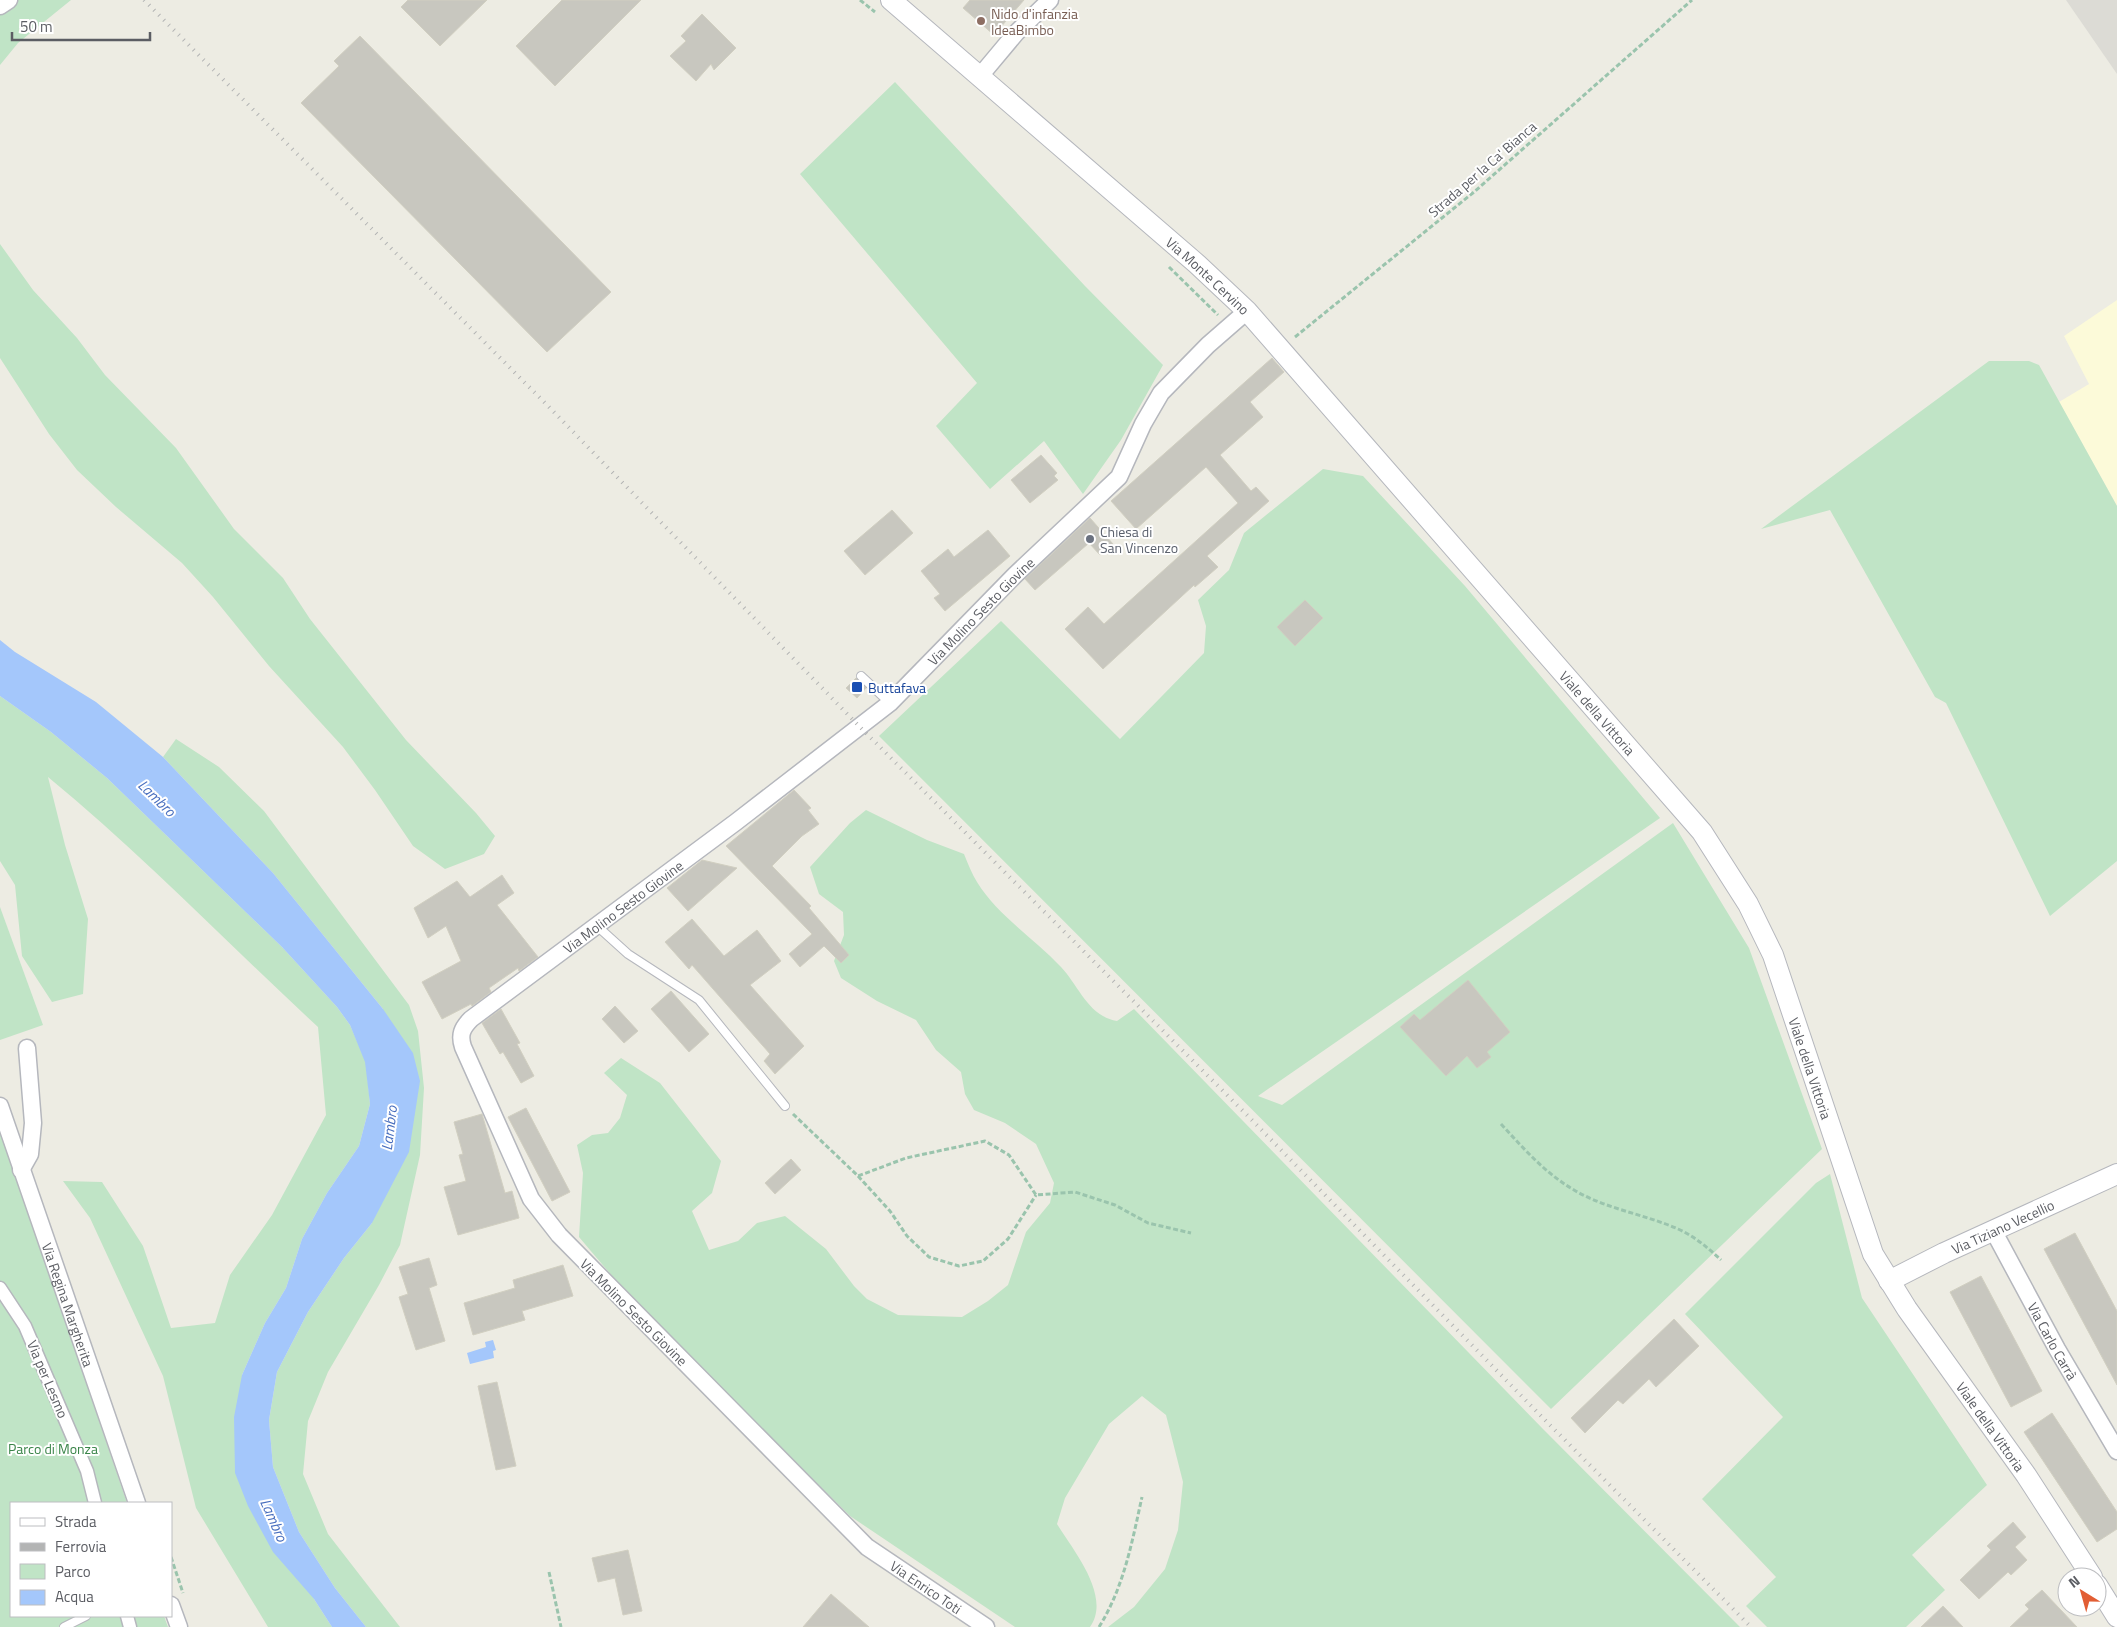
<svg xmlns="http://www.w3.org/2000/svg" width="2117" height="1627" font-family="'Titillium Web',sans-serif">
  <rect width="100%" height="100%" fill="#edece3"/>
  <polygon fill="#fcfad9" points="2117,300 2117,506 2059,402 2089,384 2064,336"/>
  <polygon fill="#dcdbd5" points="2066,0 2117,0 2117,74"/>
  <g fill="#c0e4c6">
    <polygon points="9,0 71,0 18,43 0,65 0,6"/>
    <polygon points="895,82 1085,286 1163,365 1121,440 1083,494 1044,441 990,489 936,426 977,383 800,174"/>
    <polygon points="0,244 33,290 77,338 105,375 176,448 234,529 283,578 310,619 406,740 476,813 495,836 484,854 445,869 413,846 375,790 343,747 269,666 213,597 182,563 116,507 77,470 49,434 0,358"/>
    <polygon points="1989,361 2029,361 2039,365 2117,506 2117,861 2050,916 1946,703 1935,697 1830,510 1761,529"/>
    <polygon points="1323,469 1363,476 1465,586 1660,818 1258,1096 1282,1105 1673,823 1749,948 1822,1149 1551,1409 879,736 1001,621 1120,739 1204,653 1206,626 1198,600 1229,570 1244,533"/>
    <path d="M0,696L51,732L107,778L282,947L337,1007L350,1025L366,1062L370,1104L359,1146L327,1193L302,1239L286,1288L265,1323L242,1375L314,1599L332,1627H268L196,1508L163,1376L90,1218L63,1181L102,1182L143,1246L171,1328L215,1323L230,1275L272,1215L326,1115L318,1027C228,944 143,855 48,777L65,845L88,919L83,994L52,1002L22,956L15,885L0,861Z"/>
    <polygon points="176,739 219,767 264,811 409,1005 418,1031 424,1088 420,1155 400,1245 379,1285 328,1372 308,1421 303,1474 328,1534 400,1627 366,1627 335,1588 299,1532 273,1467 269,1420 277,1372 308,1312 344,1258 372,1223 383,1009 273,873 163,757"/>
    <path d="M866,810L927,840L964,854C968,864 972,874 977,882C998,916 1034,938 1061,967C1079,986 1088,1016 1117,1021L1134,1009L1543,1429L1740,1627H1108L1134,1607L1165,1569L1178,1530L1183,1482L1166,1415L1142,1396L1109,1424L1065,1498L1057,1524C1073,1550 1112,1596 1090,1627H1015L850,1516L635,1303L579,1237L583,1173L577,1145L592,1135L608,1133L620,1118L627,1095L604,1073L621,1058L660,1083L721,1161L712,1193L692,1211L709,1250L738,1241L757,1223L785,1216L826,1249L854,1286L867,1299L898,1315L962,1317L988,1301L1008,1285L1026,1232L1050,1203L1054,1183L1036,1144L1005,1123L974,1110L965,1094L961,1072L936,1050L916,1020L877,1001L841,978L834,961L844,935L843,912L819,894L810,867L850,823Z"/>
    <polygon points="0,907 43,1025 0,1040"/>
    <polygon points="0,1130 127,1503 11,1503 11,1616 164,1616 168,1627 0,1627"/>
    <polygon points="1830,1174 1862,1298 1987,1485 1912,1555 1945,1590 1906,1627 1767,1627 1746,1606 1776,1577 1702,1499 1783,1417 1685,1314 1816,1183"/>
  </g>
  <g fill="#a4c7fb">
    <polygon points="0,640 15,652 96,702 163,757 273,873 383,1009 413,1053 420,1081 409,1152 372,1223 344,1258 308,1312 277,1372 269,1420 273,1467 299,1532 335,1588 366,1627 332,1627 314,1599 273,1552 248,1506 235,1473 234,1417 242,1375 265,1323 286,1288 302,1239 327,1193 359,1146 370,1104 365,1062 350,1025 337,1007 282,947 107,778 51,732 0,696"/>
    <polygon points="493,1340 496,1350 493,1351 494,1358 470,1364 467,1353 486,1347 485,1342"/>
  </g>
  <g fill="#c8c7bf" stroke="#d1cfc1">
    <polygon points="408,0 487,0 440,46 401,7"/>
    <polygon points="562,0 641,0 555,86 516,46"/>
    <polygon points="970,0 1024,0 994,35 963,8"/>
    <polygon points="702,14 736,48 714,70 711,64 696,81 670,56 686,41 681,36"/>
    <polygon points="360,36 611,292 547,352 301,103 339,66 334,61"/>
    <polygon points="1272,358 1284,372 1250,402 1263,417 1220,455 1251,491 1256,487 1269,501 1207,556 1218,567 1195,587 1194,585 1103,669 1065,629 1088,607 1104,624 1238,503 1206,467 1136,529 1111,501"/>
    <polygon points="1041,455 1057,473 1054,476 1058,480 1030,503 1011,480"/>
    <polygon points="892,510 913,533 865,575 844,551"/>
    <polygon points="1090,518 1113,544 1100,555 1089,543 1035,590 1025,579"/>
    <polygon points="988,530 1010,556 945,611 934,598 940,594 921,571 948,549 954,557"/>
    <polygon points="1305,600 1323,618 1295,646 1277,627"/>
    <polygon points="856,678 866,688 857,698 846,688"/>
    <polygon points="794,790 811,808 808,810 819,824 802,836 772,866 811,906 809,908 849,955 841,963 824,946 800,967 789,954 812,934 726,846"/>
    <polygon points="702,860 737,868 688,911 667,888"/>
    <polygon points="502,875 514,893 497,905 538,957 519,971 518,968 489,988 491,992 472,1006 471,1004 442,1019 422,982 461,961 446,926 428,938 414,908 457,881 470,897"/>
    <polygon points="692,919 724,956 757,930 781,961 750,985 804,1046 775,1074 764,1061 770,1054 692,965 689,969 665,942"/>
    <polygon points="1468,980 1510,1032 1487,1052 1491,1057 1477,1068 1467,1056 1446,1076 1400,1027 1414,1014 1420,1020"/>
    <polygon points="671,991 709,1034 689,1052 651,1009"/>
    <polygon points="615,1006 638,1031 624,1043 602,1019"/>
    <polygon points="501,1009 520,1043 517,1044 534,1076 521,1083 503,1052 500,1054 482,1023"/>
    <polygon points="526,1108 570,1192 552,1201 508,1117"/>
    <polygon points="482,1114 505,1193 512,1191 519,1218 458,1235 444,1187 466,1181 459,1155 463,1154 454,1122"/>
    <polygon points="791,1159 801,1170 775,1194 765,1183"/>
    <polygon points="2075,1233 2117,1311 2117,1385 2044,1249"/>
    <polygon points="429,1258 437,1285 429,1288 445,1341 416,1350 399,1297 408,1294 399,1267"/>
    <polygon points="563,1265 573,1296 522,1311 525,1320 473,1335 464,1303 515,1288 513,1280"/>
    <polygon points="1981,1276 2042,1391 2011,1407 1950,1292"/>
    <polygon points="1674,1319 1699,1346 1656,1387 1649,1379 1623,1404 1618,1400 1585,1433 1571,1418"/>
    <polygon points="497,1382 516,1466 496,1470 478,1386"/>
    <polygon points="2052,1413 2117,1512 2117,1529 2097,1542 2024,1432"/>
    <polygon points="2013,1522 2026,1537 2015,1547 2027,1560 2011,1575 2008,1572 1979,1599 1960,1580 1991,1550 1987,1546"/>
    <polygon points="628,1550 642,1611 623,1615 615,1578 598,1582 592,1558"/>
    <polygon points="2042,1590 2077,1627 2010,1627 2029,1609 2025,1605"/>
    <polygon points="831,1594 869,1627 803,1627"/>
    <polygon points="1943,1606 1963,1627 1921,1627"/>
  </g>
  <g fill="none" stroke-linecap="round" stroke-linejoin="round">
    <g stroke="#b5b7bd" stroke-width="10">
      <g id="service">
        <polyline points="861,676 890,703"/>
        <polyline points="597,926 628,954 699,1000 785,1106"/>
        <polyline points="64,1627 86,1616"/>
      </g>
    </g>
    <g stroke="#b5b7bd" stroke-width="15">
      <g id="pedestrian">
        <polyline points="0,1288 25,1326 87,1471 95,1503"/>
        <polyline points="127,1616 130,1627"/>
      </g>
    </g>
    <g stroke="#b5b7bd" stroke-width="19">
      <g id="minor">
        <polyline points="0,6 9,0"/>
        <polyline points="980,76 1016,33 1050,0"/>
        <path id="s1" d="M0,1106L137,1503"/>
        <polyline points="21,1170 30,1154 33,1123 27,1048"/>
        <path id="s2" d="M1993,1230L2057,1349L2117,1451"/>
        <polyline points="171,1605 179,1627"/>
        <path id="s3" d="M986,1627L867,1547L559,1235L531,1199L463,1047C459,1035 462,1028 471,1019L736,822L890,703L1015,575L1119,477L1143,424L1161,393L1208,345L1247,311"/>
      </g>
    </g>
    <g stroke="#b5b7bd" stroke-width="22">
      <g id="tertiary">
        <path id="s4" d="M891,0L1197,264L1247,311L1702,832L1748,904L1773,955L1873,1254L1907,1309L2026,1475L2092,1577"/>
        <path id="s5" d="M1889,1281L1944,1253L2117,1174"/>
        <polyline points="2097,1585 2117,1617"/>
      </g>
    </g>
    <g stroke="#9ac4ad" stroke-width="3" stroke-dasharray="5 2.5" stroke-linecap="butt">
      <polyline points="860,0 875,12"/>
      <polyline points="1169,267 1218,315"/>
      <polyline points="1295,337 1474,192 1692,0"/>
      <polyline points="793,1114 858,1176 906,1158 985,1141 1009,1155 1036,1195 1075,1192 1115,1205 1148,1223 1191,1233"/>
      <path d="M1501,1124C1524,1149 1545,1173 1574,1190C1606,1209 1644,1214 1678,1229C1694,1236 1707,1247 1721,1260"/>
      <polyline points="858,1176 890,1211 907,1236 929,1257 959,1266 983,1261 1008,1239 1036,1195"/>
      <polyline points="171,1557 183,1593"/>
      <polyline points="549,1572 561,1627"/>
      <path d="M1099,1627C1124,1587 1132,1542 1142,1497"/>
    </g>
    <use href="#service" stroke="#fff" stroke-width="8"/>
    <use href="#pedestrian" stroke="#fff" stroke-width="12"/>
    <use href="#minor" stroke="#fff" stroke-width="16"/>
    <use href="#tertiary" stroke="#fff" stroke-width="20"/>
    <polyline stroke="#b3b4b4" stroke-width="4" stroke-dasharray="1 6" stroke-linecap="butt" points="144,0 547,405 860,727 1244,1112 1550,1425 1751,1627"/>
  </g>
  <circle fill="#8d6e63" stroke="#fff" stroke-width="2" cx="981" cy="21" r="5"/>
  <circle fill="#6b7280" stroke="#fff" stroke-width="2" cx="1090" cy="539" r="5"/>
  <rect fill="#1a4fb4" stroke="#fff" stroke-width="2" x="851" y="681" width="12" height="12" rx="2.5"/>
  <g text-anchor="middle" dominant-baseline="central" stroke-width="4" stroke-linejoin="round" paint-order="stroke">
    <g font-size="14" fill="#785e54" stroke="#fff" text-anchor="start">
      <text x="991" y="13">Nido d'infanzia<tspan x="991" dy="16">IdeaBimbo</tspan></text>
    </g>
    <g font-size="14" fill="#5b5d63" stroke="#fff">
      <text transform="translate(1482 169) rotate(-41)">Strada per la Ca' Bianca</text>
      <text stroke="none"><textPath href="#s4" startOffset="420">Via Monte Cervino</textPath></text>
      <text stroke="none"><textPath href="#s3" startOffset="1479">Via Molino Sesto Giovine</textPath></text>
      <text stroke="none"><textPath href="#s4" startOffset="1006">Viale della Vittoria</textPath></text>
      <text stroke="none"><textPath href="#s3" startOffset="1014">Via Molino Sesto Giovine</textPath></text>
      <text stroke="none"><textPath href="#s4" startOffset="1426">Viale della Vittoria</textPath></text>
      <text stroke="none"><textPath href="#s5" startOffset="126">Via Tiziano Vecellio</textPath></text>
      <text stroke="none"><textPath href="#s1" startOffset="210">Via Regina Margherita</textPath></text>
      <text transform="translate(634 1312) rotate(45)">Via Molino Sesto Giovine</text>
      <text stroke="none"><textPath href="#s2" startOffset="126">Via Carlo Carrà</textPath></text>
      <text transform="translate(48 1379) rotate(67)">Via per Lesmo</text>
      <text stroke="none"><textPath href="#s4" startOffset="1831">Viale della Vittoria</textPath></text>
      <text transform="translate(926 1587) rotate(34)">Via Enrico Toti</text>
    </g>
    <g font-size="14" fill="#5b616d" stroke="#fff" text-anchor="start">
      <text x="1100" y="531">Chiesa di<tspan x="1100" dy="16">San Vincenzo</tspan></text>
    </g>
    <g font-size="14" fill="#164399" stroke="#fff" text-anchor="start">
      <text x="868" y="687">Buttafava</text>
    </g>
    <g font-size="14" fill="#398448" stroke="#fff">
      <text x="53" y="1448">Parco di Monza</text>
    </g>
    <g font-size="15" font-style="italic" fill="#486ebe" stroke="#fff">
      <text transform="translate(157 798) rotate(44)">Lambro</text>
      <text transform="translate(389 1128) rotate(-83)">Lambro</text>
      <text transform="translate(274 1520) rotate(66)">Lambro</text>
    </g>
  </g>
  <rect x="10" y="1502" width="162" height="115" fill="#ffffff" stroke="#bdbec1"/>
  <rect x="20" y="1518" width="25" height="8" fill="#ffffff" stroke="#bdbec1"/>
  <text x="55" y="1527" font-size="15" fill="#5b5d63">Strada</text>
  <rect x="20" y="1543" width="25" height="8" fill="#b3b4b4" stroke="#bdbec1"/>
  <text x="55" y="1552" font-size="15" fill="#5b5d63">Ferrovia</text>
  <rect x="20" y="1564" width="25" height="15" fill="#c0e4c6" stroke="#bdbec1"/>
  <text x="55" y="1577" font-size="15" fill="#5b5d63">Parco</text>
  <rect x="20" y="1590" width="25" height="15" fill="#a4c7fb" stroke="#bdbec1"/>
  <text x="55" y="1602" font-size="15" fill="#5b5d63">Acqua</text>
  <g transform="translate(2082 1592) rotate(323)"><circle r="24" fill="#ffffff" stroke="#bdbec1"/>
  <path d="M0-4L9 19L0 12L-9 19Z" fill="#e25e34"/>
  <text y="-8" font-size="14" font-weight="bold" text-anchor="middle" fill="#5b5d63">N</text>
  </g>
  <path d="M12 32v8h138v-8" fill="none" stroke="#5b5d63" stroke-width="2.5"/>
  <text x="20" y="32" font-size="15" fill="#5b5d63" stroke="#ffffff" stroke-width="4" paint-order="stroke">50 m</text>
</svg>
